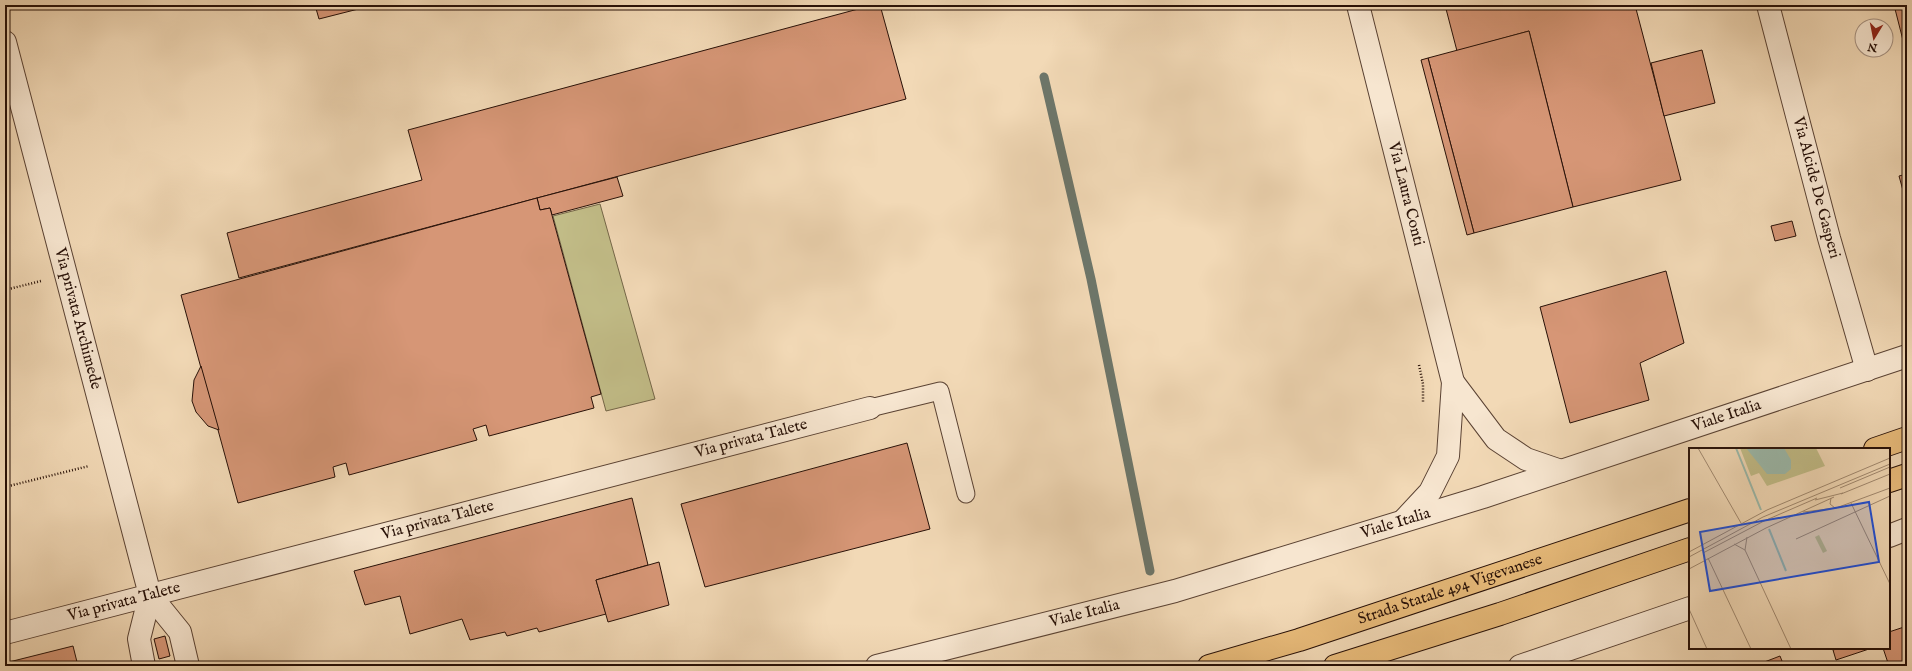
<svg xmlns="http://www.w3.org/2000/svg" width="1912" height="671" font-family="'IM FELL English',serif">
  <rect width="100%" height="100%" fill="#f2d9b6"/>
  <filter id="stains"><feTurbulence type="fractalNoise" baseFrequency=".005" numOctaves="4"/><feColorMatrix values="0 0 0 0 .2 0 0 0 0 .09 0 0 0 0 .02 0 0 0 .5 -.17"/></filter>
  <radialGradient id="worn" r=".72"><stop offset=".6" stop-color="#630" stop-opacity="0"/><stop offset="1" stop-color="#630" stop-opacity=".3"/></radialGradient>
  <polygon fill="#c2bd88" stroke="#746648" points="600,204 655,399 606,411 553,216"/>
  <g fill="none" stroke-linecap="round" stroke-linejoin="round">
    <polyline stroke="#6d766a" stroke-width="9" points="1044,77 1091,279 1150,571"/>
  </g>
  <g fill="#d69676" stroke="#271007">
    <polygon points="315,5 374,5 319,19"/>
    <polygon points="873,5 880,5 906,99 239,278 227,233 422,180 408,130"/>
    <polygon points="1445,5 1635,5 1681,180 1573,207 1529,31 1457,51"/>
    <polygon points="1894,5 1907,5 1907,56"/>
    <polygon points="1529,31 1573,207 1474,233 1428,58"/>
    <polygon points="1702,50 1715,103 1664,116 1651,63"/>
    <polygon points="1428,58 1474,233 1467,235 1421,60"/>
    <polygon points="1907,174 1907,205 1899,176"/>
    <polygon points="617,177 623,196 552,215 550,208 540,210 537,198"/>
    <polygon points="537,198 540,210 550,208 601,394 591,397 594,408 489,436 486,425 473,429 477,440 349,475 346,463 333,467 335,477 238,503 181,295"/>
    <polygon points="1792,221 1796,236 1775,241 1771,226"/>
    <polygon points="1666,271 1684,343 1640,363 1649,400 1570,423 1540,307"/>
    <polygon points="201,366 219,430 208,426 196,412 192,401 194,380"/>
    <polygon points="907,443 930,529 705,587 681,504"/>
    <polygon points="632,498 648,565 596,580 606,614 539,632 537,628 507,636 505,632 470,640 462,619 410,634 400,596 365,605 354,571"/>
    <polygon points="659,562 669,605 608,622 596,580"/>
    <polygon points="1907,626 1907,666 1889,666 1883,648 1889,648 1889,632"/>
    <polygon points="165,636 170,656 159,659 154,639"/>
    <polygon points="73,646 78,666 5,666 5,663"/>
    <polygon points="1840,648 1872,648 1836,660 1833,650"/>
    <polygon points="1780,656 1784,666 1754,666"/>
  </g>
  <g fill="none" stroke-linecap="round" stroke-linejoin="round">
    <g stroke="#5a4233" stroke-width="19">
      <polyline id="service" points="870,408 940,391 966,494"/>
    </g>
    <g stroke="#5a4233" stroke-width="24">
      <g id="minor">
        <path id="s1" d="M1358,5L1453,382L1448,456L1430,492L1403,521"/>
        <path id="s2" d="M1768,5L1829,238L1867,370"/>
        <path id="s3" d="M5,42L150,595L180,632L188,666"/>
        <polyline points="1453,382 1496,439 1526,459 1561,471"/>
        <polyline points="1889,536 1907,529"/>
        <path id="s4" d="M5,633L870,408"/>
        <polyline points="144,666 139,639 150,595"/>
        <path id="s5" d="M877,666L1175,591L1483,497L1907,356"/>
        <polyline points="1520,666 1690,608"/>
      </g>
    </g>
    <g stroke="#271007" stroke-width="24">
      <g id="primary">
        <polyline points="1875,449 1907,438"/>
        <polyline points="1889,481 1907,475"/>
        <path id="s6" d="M1209,666L1299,640L1690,510"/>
        <polyline points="1335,666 1500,614 1690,549"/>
      </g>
    </g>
    <g stroke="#271007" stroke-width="2.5" stroke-dasharray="1 2" stroke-linecap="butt">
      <polyline points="5,290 41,281"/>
      <polyline points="1419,365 1423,384 1423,402"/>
      <polyline points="5,487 89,466"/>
    </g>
    <use href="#service" stroke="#f7e6d0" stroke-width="17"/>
    <use href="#minor" stroke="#f7e6d0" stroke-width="22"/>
    <use href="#primary" stroke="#e9bc7b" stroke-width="22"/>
  </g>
  <g text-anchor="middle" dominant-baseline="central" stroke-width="3.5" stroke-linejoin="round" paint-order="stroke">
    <g font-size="16" fill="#271007" stroke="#f7e6d0">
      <text stroke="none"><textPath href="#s2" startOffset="189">Via Alcide De Gasperi</textPath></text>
      <text stroke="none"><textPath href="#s1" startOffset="195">Via Laura Conti</textPath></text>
      <text stroke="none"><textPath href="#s3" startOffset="286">Via privata Archimede</textPath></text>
      <text stroke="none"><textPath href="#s5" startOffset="886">Viale Italia</textPath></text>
      <text stroke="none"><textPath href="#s4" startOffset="771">Via privata Talete</textPath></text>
      <text stroke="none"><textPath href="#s4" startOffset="447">Via privata Talete</textPath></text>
      <text stroke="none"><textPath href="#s5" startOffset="538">Viale Italia</textPath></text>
      <text stroke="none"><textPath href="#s6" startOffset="253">Strada Statale 494 Vigevanese</textPath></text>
      <text stroke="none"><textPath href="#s4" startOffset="123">Via privata Talete</textPath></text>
      <text stroke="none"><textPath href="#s5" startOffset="214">Viale Italia</textPath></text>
    </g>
  </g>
  <g transform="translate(1689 448)">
    <rect width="201" height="201" fill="#f2d9b6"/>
    <path d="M51,0H127L136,18L78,38L70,25L62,28ZM130,87L138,103L134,105L126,89Z" fill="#c2bd88"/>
    <path d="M57,0H95L102,12V21L96,26H78Z" fill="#9bbaac"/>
    <path fill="none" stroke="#9bbaac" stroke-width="2" d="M47,0L72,62M80,81L97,123"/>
    <path fill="none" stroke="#a18970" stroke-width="1" d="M9,0L52,75M151,40L201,19M152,46L201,26M142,50L141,56L146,60M126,52L154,45M162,55L201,136M114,64L147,60L201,40M58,89L56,102L102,201M107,91L201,48M45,96L56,102M0,104L78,62L201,10M14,105L75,73L128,50M0,109L74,69L201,16M19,110L62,201M0,121L77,80L145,49M0,161L18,201"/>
    <path fill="#1d4ed8" fill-opacity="0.15" stroke="#1d4ed8" stroke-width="2" d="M180,54L190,114L21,143L11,84Z"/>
    <rect width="201" height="201" fill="none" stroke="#271007" stroke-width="2"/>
  </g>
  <rect width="1912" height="671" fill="none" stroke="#f2d9b6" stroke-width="20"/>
  <rect x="6" y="6" width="1900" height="659" fill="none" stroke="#271007" stroke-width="2"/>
  <rect x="10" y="10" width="1892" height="651" fill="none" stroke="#271007"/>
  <g transform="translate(1874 38) rotate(190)"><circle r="19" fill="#f7e6d0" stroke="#a49080"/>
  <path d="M0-3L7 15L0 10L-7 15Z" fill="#8f2418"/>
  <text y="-6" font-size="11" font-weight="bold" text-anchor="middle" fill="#271007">N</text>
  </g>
  <rect width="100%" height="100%" filter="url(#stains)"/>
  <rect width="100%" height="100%" fill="url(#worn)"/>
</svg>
